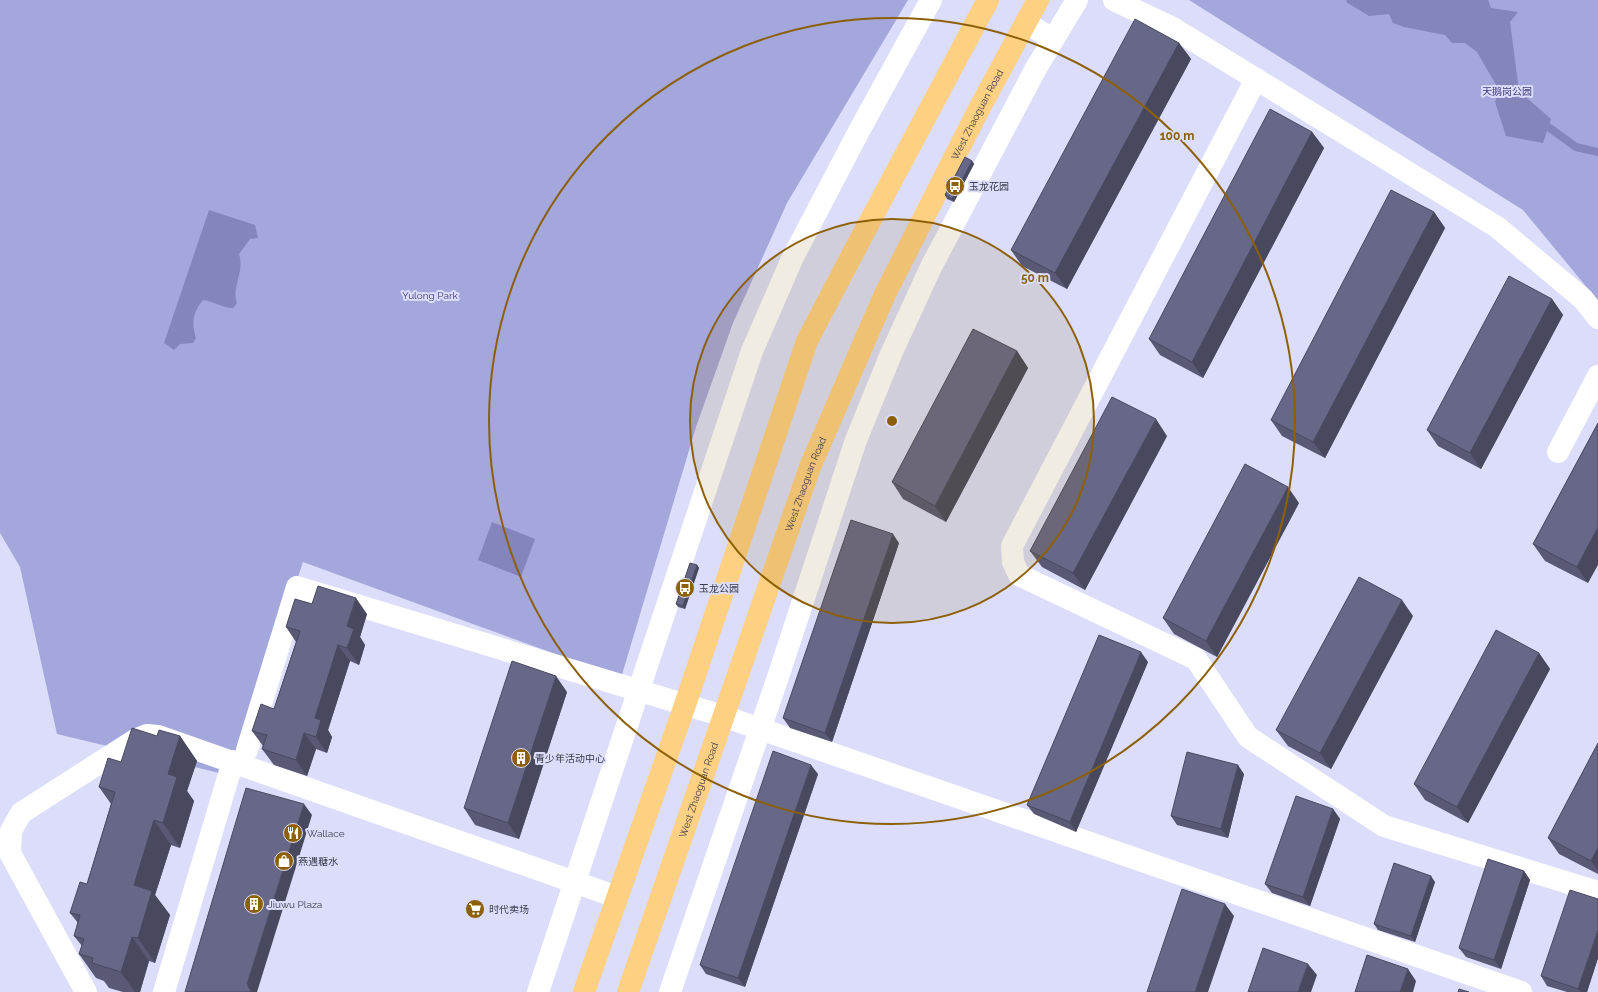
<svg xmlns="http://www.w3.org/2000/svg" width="1598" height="992" font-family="Raleway,'Noto Sans SC',sans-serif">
  <rect width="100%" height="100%" fill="#dbddfa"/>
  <g fill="#a4a7dc">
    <polygon points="0,0 908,0 787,203 733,323 696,427 621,678 303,562 232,776 57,734 20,567 0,533"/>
    <polygon points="1189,0 1598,0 1598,301 1523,210"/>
  </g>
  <g fill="#8385bb">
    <polygon points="1347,0 1488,0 1491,8 1518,12 1510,22 1519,91 1551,119 1543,143 1506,136 1495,102 1499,90 1477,52 1465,43 1452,43 1445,35 1404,27 1393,23 1389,14 1369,16 1346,2"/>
    <path d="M209,210L255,225L258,238L250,239L239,254C245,272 231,287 237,303L233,308C222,308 214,301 203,300C193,312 191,323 196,338L193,343L180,344L174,350L164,343Z"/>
    <polygon points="492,522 535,539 521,577 478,560"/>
  </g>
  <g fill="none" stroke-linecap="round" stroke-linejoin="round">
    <polyline stroke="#8385bb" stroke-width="8" points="1540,121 1576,147 1598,152"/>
    <g stroke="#fff" stroke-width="22">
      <polyline points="1114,0 1173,28 1497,227 1583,299 1598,318"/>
      <polyline points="1026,23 1053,39"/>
      <polyline points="1256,79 1012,546 1013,562 1019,575 1196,659 1248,737 1384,826 1598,892"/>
      <polyline points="1558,452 1598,376"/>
      <polyline points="247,750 297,587 723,716 1521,992"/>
      <polyline points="86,992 10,853 11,831 21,813 135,740 147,735 158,736 617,897"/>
      <polyline points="164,992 233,761"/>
      <polyline points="538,992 752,351 792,259 859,131 931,0"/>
      <polyline points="670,992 778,677 856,440 891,354 931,267 1035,70 1077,0"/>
    </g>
    <g stroke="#fdd082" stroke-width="22">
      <polyline points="584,992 685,705 807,341 861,238 988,0"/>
      <path id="s1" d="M628,992L810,467L885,294L978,111L1038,0"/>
    </g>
  </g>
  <g fill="#595975">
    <polygon points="1179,43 1191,59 1067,289 1022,266 1011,250"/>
    <polygon points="1312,132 1324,148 1203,378 1160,355 1149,339"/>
    <polygon points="972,161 974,164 954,202 947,199 945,195"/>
    <polygon points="1434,212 1445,228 1325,458 1282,436 1271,420"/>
    <polygon points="1552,299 1563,315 1481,469 1438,446 1427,430"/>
    <polygon points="1017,351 1028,368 946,522 903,499 892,482"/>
    <polygon points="1598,423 1588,583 1545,561 1533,544"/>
    <polygon points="1167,436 1085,590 1042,567 1030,551"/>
    <polygon points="1299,503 1217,657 1174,634 1163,618"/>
    <polygon points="899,543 832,742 790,728 783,718"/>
    <polygon points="697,565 699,568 685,609 678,607 676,604"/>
    <polygon points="312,604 367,614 360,637 365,645 359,665 350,661 328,730 332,737 327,753 316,749 307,776 274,765 262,749 263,746 252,731 274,709 296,642 286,627"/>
    <polygon points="1413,616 1331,769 1288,746 1276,730"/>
    <polygon points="1539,653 1550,669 1468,823 1425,800 1414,784"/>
    <polygon points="1148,662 1076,832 1034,814 1027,805"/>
    <polygon points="567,692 519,839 475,825 464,808"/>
    <polygon points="157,736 180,736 197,761 187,791 194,801 180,848 171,845 155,895 170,915 155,963 149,961 140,992 123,992 109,988 104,981 96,978 79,954 82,946 74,936 78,923 70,913 87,884 111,804 99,787 121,762"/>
    <polygon points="1598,743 1598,874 1559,854 1548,838"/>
    <polygon points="818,774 745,987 706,974 700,965"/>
    <polygon points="1244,774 1228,838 1177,825 1171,816"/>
    <polygon points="1333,809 1340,819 1310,906 1272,893 1265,884"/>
    <polygon points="1524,871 1530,880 1501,969 1466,957 1459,948"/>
    <polygon points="1435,882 1415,942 1378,930 1374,924"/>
    <polygon points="1598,958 1587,992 1567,992 1547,986 1541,976"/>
  </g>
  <g fill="#48495f">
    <polygon points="1179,43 1191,59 1067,289 1055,273"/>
    <polygon points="1312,132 1324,148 1203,378 1192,362"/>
    <polygon points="972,161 974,164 954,202 952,199"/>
    <polygon points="1434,212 1445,228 1325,458 1313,442"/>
    <polygon points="1552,299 1563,315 1481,469 1470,453"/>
    <polygon points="1017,351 1028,368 946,522 935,506"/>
    <polygon points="1156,419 1167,436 1085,590 1073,573"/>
    <polygon points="1288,487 1299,503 1217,657 1206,641"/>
    <polygon points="1598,527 1598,565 1588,583 1577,567"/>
    <polygon points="893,534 899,543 832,742 825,733"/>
    <polygon points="697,565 699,568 685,609 683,606"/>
    <polygon points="356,598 367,614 360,637 365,645 359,665 347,648 347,626"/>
    <polygon points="1402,600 1413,616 1331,769 1320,753"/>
    <polygon points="338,645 350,661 328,730 332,737 327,753 316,737 315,718"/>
    <polygon points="1141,652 1148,662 1076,832 1070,822"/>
    <polygon points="1539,653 1550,669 1468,823 1457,807"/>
    <polygon points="556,676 567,692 519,839 508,823"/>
    <polygon points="304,733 316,749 307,776 296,760"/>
    <polygon points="180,736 197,761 187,791 194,801 180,848 163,823 168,774"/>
    <polygon points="811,765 818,774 745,987 738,978"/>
    <polygon points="1238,765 1244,774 1228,838 1221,829"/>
    <polygon points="304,804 312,815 257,992 251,992 247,984"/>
    <polygon points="1333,809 1340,819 1310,906 1303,897"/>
    <polygon points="154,820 171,845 155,895 170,915 155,963 138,938 134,885"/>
    <polygon points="1598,848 1598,870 1591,861"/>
    <polygon points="1524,871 1530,880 1501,969 1494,960"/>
    <polygon points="1431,876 1435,882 1415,942 1411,936"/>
    <polygon points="1225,904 1234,916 1208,992 1195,992"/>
    <polygon points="1598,930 1598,958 1587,992 1581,992 1578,989"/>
    <polygon points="132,937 149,961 140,992 135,992 121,972"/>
    <polygon points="1308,964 1317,975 1311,992 1298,992"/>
    <polygon points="1408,969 1416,981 1413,992 1400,992"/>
  </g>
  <g fill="#676888" stroke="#48495f">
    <polygon points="1135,19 1179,43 1055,273 1011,250"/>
    <polygon points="1270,109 1312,132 1192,362 1149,339"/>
    <polygon points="965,157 972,161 952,199 945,195"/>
    <polygon points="1391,190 1434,212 1313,442 1271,420"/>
    <polygon points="1509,276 1552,299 1470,453 1427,430"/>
    <polygon points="973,329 1017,351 935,506 892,482"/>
    <polygon points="1112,397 1156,419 1073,573 1030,551"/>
    <polygon points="1598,423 1598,527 1577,567 1533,544"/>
    <polygon points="1245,464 1288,487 1206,641 1163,618"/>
    <polygon points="851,520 893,534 825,733 783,718"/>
    <polygon points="690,563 697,565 683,606 676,604"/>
    <polygon points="1359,577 1402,600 1320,753 1276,730"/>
    <polygon points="318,586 356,598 347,626 354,629 347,648 338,645 315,718 321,720 316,737 304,733 296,760 262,749 267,735 252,731 261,704 274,709 300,631 286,627 295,599 312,604"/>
    <polygon points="1496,630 1539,653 1457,807 1414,784"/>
    <polygon points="1099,635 1141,652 1070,822 1027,805"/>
    <polygon points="512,661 556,676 508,823 464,808"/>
    <polygon points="132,728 157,736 159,730 180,736 168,774 177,777 163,823 154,820 134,885 152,891 138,938 132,937 121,972 92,963 93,958 79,954 84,939 74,936 80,915 70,913 80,882 87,884 115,792 99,787 108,758 121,762"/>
    <polygon points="1598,743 1598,848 1591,861 1548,838"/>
    <polygon points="773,751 811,765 738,978 700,965"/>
    <polygon points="1187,752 1238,765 1221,829 1171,816"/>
    <polygon points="246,788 304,804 247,984 251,992 185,992"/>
    <polygon points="1296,796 1333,809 1303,897 1265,884"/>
    <polygon points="1488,859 1524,871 1494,960 1459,948"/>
    <polygon points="1394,863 1431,876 1411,936 1374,924"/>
    <polygon points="1182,889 1225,904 1195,992 1147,992"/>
    <polygon points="1570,890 1598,899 1598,930 1578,989 1541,976"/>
    <polygon points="1263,948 1308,964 1298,992 1248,992"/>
    <polygon points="1367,955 1408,969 1400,992 1355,992"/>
    <polygon points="1459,989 1469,992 1458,992"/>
  </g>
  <circle cx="892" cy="421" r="202" fill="#8d6007" fill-opacity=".12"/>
  <g fill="none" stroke="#8d6007" stroke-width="2">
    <circle cx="892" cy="421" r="202"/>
    <circle cx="892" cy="421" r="403"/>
  </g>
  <defs>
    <g id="bus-disc" transform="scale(1)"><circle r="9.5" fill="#8d6007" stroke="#dbddfa"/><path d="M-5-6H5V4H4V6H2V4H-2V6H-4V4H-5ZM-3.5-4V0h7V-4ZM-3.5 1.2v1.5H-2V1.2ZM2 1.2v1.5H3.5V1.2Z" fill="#fff"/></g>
    <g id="building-disc" transform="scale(1)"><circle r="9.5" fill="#8d6007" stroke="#dbddfa"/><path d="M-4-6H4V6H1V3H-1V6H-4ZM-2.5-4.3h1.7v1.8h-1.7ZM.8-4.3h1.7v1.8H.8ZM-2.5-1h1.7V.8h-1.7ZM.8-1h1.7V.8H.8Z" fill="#fff"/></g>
    <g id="restaurant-disc" transform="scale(1)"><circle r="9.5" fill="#8d6007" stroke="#dbddfa"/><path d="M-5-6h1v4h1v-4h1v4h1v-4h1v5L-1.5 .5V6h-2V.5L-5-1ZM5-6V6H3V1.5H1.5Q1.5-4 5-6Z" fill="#fff"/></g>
    <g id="shop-disc" transform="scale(1)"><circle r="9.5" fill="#8d6007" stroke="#dbddfa"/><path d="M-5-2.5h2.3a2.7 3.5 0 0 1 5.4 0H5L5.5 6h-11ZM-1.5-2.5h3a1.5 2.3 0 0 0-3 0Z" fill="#fff"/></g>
    <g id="supermarket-disc" transform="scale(1)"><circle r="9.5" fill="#8d6007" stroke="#dbddfa"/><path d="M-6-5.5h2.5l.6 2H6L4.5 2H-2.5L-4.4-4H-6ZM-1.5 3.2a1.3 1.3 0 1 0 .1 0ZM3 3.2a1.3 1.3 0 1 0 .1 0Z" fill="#fff"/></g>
  </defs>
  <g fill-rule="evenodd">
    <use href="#bus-disc" x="955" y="186"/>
    <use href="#bus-disc" x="685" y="588"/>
    <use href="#building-disc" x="521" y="758"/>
    <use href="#restaurant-disc" x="293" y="833"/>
    <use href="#shop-disc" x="284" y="861"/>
    <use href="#building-disc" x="254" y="904"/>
    <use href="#supermarket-disc" x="475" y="909"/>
  </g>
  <g text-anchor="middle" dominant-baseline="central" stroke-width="4" stroke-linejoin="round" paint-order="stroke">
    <g font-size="10" fill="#3f3c7f" stroke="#dbddfa">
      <text x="1507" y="91">天鹅岗公园</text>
      <text x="430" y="295">Yulong Park</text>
    </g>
    <g font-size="10" fill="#3a3b4a" stroke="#dbddfa">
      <text stroke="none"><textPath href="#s1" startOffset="946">West Zhaoguan Road</textPath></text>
      <text stroke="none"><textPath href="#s1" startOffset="538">West Zhaoguan Road</textPath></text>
      <text stroke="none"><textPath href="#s1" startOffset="214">West Zhaoguan Road</textPath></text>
    </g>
    <g font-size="10" fill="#3a3b4a" stroke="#dbddfa" text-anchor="start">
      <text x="969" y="186">玉龙花园</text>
      <text x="699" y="588">玉龙公园</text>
      <text x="535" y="758">青少年活动中心</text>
      <text x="307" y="833">Wallace</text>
      <text x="298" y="861">燕遇糖水</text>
      <text x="268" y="904">Jiuwu Plaza</text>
      <text x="489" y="909">时代卖场</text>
    </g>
  </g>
  <circle cx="892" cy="421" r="6" fill="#8d6007" stroke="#dbddfa" stroke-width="2"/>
  <g font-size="12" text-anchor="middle" font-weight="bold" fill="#8d6007" stroke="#dbddfa" stroke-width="4" stroke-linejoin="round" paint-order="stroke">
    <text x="1177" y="140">100 m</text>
    <text x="1035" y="282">50 m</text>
  </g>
</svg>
